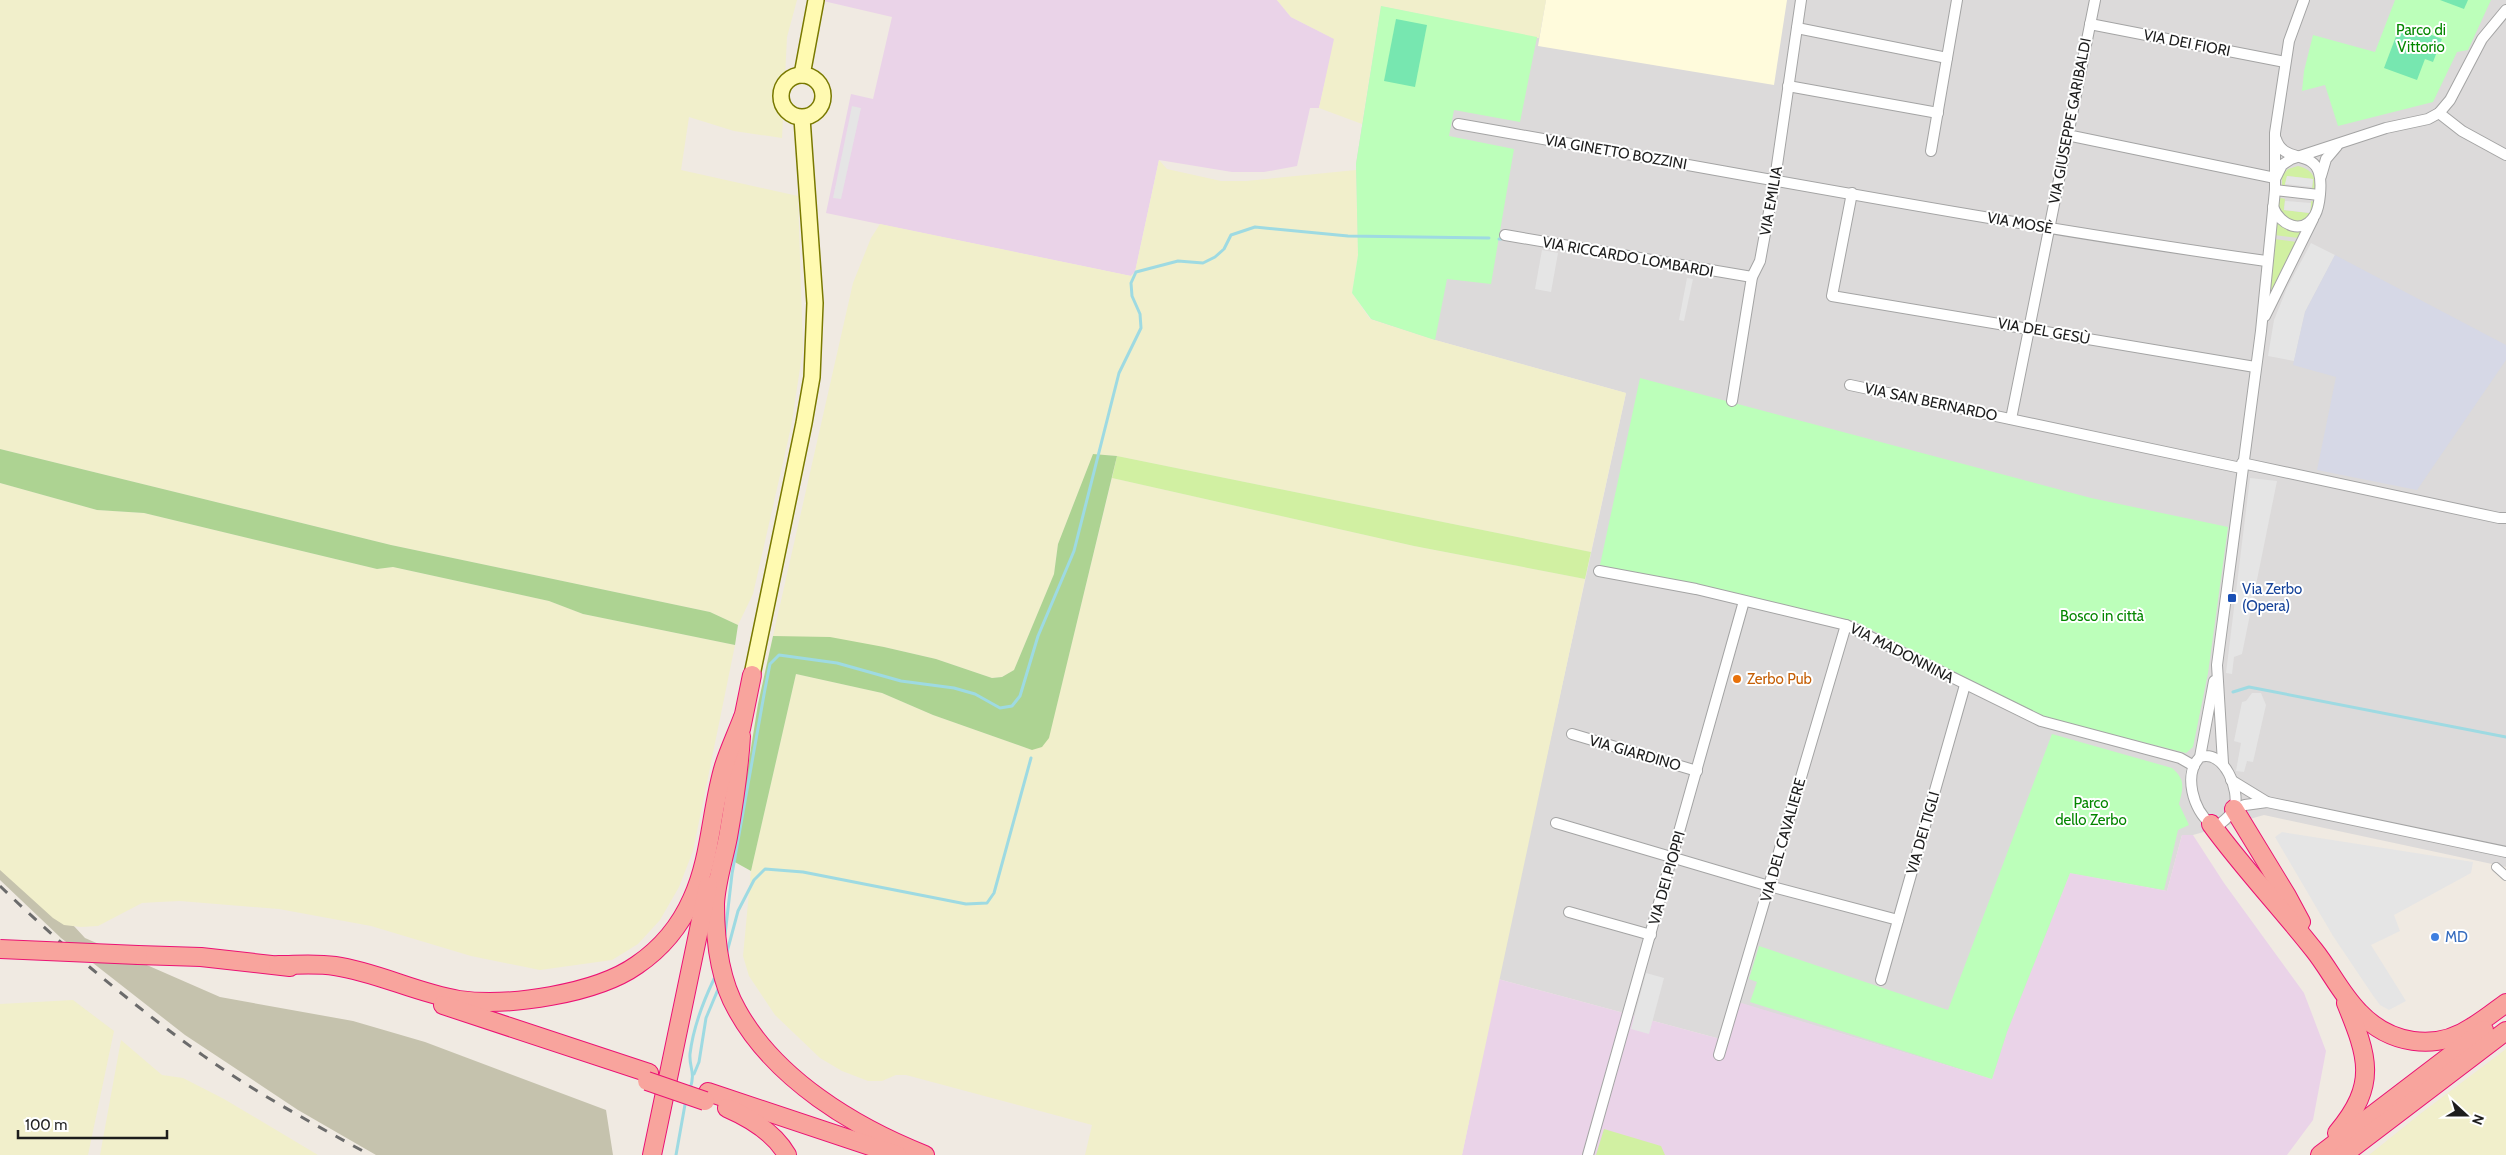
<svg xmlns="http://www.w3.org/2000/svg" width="2506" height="1155" font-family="Cabin,sans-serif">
  <rect width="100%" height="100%" fill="#f0eae2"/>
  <polygon fill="#dcdada" points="1546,0 2506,0 2506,867 2264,815 2193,835 2182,835 2167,891 2070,873 1992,1079 1736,1002 1724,1040 1498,979 1626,393 1435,340 1371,319 1358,255 1356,164 1381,6 1539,38"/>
  <g fill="#ead3e8">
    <polygon points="819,0 1277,0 1291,17 1335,39 1319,108 1310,108 1297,166 1264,172 1232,172 1159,160 1135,272 1131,276 826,213 851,94 873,99 892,17"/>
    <polygon points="2182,835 2193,835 2224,883 2304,993 2326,1051 2313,1120 2287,1155 1462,1155 1498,979 1724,1040 1735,1001 1992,1079 2007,1032 2070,873 2167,891"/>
  </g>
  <polygon fill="#fffbdc" points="1546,0 1787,0 1774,85 1538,46"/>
  <polygon fill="#c5c2ad" points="0,846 85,938 220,997 353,1021 425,1042 606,1110 613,1155 376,1155 298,1110 185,1035 61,938 0,880"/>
  <g fill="#f1efcb">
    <polygon points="0,0 797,0 787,37 782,138 734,131 689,117 681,170 798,196 803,349 791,427 753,594 738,625 710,612 391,545 0,449"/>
    <polygon points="1277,0 1546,0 1539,38 1381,6 1362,124 1319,108 1334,39 1291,17"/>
    <polygon points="1159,160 1167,169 1221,181 1246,181 1356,170 1358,255 1352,293 1370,319 1435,340 1626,393 1591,552 1117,456 1093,454 1058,544 1054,574 1014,670 1002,677 992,678 936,659 884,647 773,636 853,283 871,238 880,224 1131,276 1135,272"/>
    <polygon points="1112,478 1414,546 1585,579 1462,1155 1085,1155 1092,1125 906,1075 896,1075 882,1081 868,1081 842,1071 820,1058 775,1015 749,976 743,956 751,871 796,674 882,693 933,715 1032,750 1049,737"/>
    <polygon points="0,483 97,510 144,513 377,569 393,567 549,601 583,614 735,645 693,851 679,887 660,920 638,944 612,960 540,970 471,956 371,926 279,909 180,901 159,902 142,903 98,926 81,927 64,925 53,918 0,870"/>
    <polygon points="73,1000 114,1031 88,1155 0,1155 0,1004"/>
    <polygon points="121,1040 162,1075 183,1078 224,1099 318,1155 100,1155"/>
    <polygon points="2506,1049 2506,1155 2369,1155 2420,1114"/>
  </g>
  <g fill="#d1f0a2">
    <path d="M2298,166C2313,170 2315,176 2316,190H2312L2313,179L2287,176L2285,185H2282V176L2288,169Z"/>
    <path d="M2281,198L2285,199L2284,210L2310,213L2311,201L2316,202C2310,215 2307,222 2291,221L2278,208L2279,199Z"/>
    <polygon points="2277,222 2288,229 2304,230 2299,238 2274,235"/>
    <polygon points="2274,239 2297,242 2269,295"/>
    <polygon points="1117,456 1591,552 1585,579 1414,546 1112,478"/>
    <polygon points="1604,1129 1661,1146 1665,1155 1596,1155"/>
  </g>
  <g fill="#add392">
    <polygon points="0,449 391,545 710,612 738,625 735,645 583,614 549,601 393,567 377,569 144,513 97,510 0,483"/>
    <polygon points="1093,454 1117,456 1049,738 1042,747 1032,750 933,715 882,693 796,674 751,871 733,861 758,704 773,636 830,637 884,647 936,659 992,678 1002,677 1014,670 1054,574 1058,544"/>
  </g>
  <g fill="#bcffba">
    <polygon points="2395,0 2491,0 2468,50 2457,52 2433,102 2338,126 2325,85 2302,91 2304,71 2313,35 2375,52"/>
    <polygon points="1381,6 1537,37 1520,122 1454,110 1449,136 1514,149 1491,284 1447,279 1435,340 1371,319 1352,293 1358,255 1356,164"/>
    <polygon points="1640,378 2091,498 2228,527 2208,673 2193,747 2186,753 2044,717 1854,621 1600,565"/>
    <path d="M2052,734L2172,768C2186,780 2183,788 2179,804L2189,825L2178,830L2164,890L2070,873L2007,1032L1992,1079L1750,1002L1757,982L1749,979L1759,946L1948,1010Z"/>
  </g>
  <g fill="#77e7b0">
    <polygon points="2440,0 2468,0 2464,9"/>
    <polygon points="1396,19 1427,25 1415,87 1384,81"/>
    <polygon points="2401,23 2442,39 2433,62 2425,59 2417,80 2384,68"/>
  </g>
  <g fill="#e5e5e5">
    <polygon points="852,106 861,108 841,199 833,198"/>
    <polygon points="2287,176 2313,179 2312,187 2285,184"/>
    <polygon points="2285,201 2311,203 2310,213 2284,210"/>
    <polygon points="2311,243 2335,255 2305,312 2294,361 2268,356 2274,320 2287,288"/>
    <polygon points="1542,250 1558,253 1551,292 1535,289"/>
    <polygon points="1687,278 1693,279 1684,321 1679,320"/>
    <polygon points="2250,478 2277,481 2242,654 2234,657 2232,674 2226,673"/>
    <polygon points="2252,693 2261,693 2266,705 2253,762 2247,761 2244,772 2236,771 2241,743 2234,741 2242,702 2246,701"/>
    <polygon points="2282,832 2473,862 2471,873 2394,915 2400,931 2371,945 2406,1001 2389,1010 2380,1005 2374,997 2333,936 2275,837"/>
    <polygon points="1646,973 1664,978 1649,1034 1631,1029"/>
  </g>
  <polygon fill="#d6d8e6" points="2335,255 2506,345 2506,360 2417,490 2317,470 2336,377 2293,365 2305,312"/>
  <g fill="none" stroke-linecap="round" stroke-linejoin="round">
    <g stroke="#9edae2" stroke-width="3">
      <polyline points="1499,239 1501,239"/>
      <polyline points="2233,692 2249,687 2506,737"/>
      <polyline points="725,935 732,874 765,689 770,664 779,655 837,663 901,681 954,688 975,694 1000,708 1012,706 1020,696 1038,636 1074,551 1119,373 1141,328 1140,314 1132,296 1131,283 1136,272 1178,261 1203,263 1215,257 1224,249 1231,235 1255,227 1348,236 1489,238"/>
      <polyline points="727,952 738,911 754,880 765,869 803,872 966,904 987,903 994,893 1031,758"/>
      <polyline points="694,1074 699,1062 706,1018 719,987"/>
      <path d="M690,1089C696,1071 689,1069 690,1054C693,1029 703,1002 714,979"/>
      <polyline points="676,1155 686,1099"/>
    </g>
    <g stroke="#a4a4a4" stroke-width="10">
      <polyline id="pedestrian" points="2496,867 2506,876"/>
    </g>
    <g stroke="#a4a4a4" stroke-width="12">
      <g id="minor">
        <polyline points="2090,24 2285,62"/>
        <polyline points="1797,28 1947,58"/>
        <polyline points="1788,86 1938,113"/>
        <polyline points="2439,113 2462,131 2506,155"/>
        <path d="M1458,124C1727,171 1995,223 2266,261"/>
        <polyline points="2067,135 2275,178"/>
        <polyline points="1931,151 1957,0"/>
        <polyline points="2321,176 2326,159 2337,146"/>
        <polyline points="2276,177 2282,165 2291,159 2386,128 2428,119 2439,113 2450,100 2482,39 2506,10"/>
        <polyline points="2275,190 2319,195"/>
        <polyline points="1852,193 1832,296 2255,367"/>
        <path d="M2273,207C2280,225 2303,236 2315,215C2320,206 2322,183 2319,173C2313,150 2283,163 2276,139"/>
        <polyline points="1505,235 1752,277"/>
        <polyline points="2265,316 2313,219"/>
        <polyline points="1850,385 2241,468"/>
        <polyline points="1732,401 1752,277 1760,261 1775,179 1801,0"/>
        <polyline points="2011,419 2095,0"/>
        <polyline points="2242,463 2499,518 2506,518"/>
        <polyline points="1599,571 1696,589 1846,625 2041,721 2180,758 2194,766"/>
        <polyline points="1572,734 1697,771"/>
        <path d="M2200,757C2224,749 2241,791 2234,809C2231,815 2225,820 2220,824H2211C2193,810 2183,774 2200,757L2214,681"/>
        <polyline points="2223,763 2217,665 2261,331 2275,190 2275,133 2289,41 2304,0"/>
        <polyline points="2231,780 2267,802 2506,852"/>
        <polyline points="2234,809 2245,805 2267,802"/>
        <polyline points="1556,823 1769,886 1898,920"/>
        <polyline points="1569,912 1651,935"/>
        <polyline points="1881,980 1965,685"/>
        <polyline points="1719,1055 1846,625"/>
        <polyline points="1588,1155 1744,601"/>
      </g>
    </g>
    <g stroke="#797900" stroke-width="18">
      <g id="secondary">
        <circle cx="802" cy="96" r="21"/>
        <polyline points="802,75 816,0"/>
        <polyline points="752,675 804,423 812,377 815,303 802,118"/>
      </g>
    </g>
    <g stroke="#eb1274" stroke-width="20">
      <g id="trunk">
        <polyline points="741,729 752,675"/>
        <path d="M741,736C739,770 734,803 728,837C724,858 716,882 715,904C715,939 719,979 737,1010C775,1079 854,1127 925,1155"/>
        <polyline points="2234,809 2287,896 2301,922"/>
        <path d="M2211,824C2243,868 2281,908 2314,950C2330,970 2341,994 2359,1012C2389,1044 2435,1052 2472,1027C2484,1020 2495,1011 2506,1003"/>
        <polyline points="138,955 201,957 290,967"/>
        <path d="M278,965C296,965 316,963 335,966C377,972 416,993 459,1000C508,1007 596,994 637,965C662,948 680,926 692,899C711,858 711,809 724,766C729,750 737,733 743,717"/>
        <polyline points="443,1005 649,1073"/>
        <polyline points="708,1092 897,1155"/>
        <path d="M727,1108C750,1118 774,1132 787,1155"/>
        <path d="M2337,1133C2378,1084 2368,1057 2346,1003"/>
        <polyline points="652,1155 708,886"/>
        <polyline points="2320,1155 2484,1030"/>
        <polyline points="2343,1155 2506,1031"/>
      </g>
    </g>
    <use href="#pedestrian" stroke="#fff" stroke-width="8"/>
    <use href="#minor" stroke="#fff" stroke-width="10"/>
    <use href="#secondary" stroke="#fffab1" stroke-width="15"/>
    <use href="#trunk" stroke="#f8a49d" stroke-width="18"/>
    <path stroke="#6b6b6b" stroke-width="3" stroke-dasharray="10 10" stroke-linecap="butt" d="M0,886C62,946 130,1003 201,1054C254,1092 312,1123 370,1155"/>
    <g stroke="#eb1274" stroke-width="20" stroke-linecap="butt">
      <g id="trunk-bridge">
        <polyline points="0,949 138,955"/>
        <polyline points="647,1081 705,1101"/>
      </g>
    </g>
    <use href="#trunk-bridge" stroke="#f8a49d" stroke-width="18"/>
  </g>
  <rect fill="#1a4fb4" stroke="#fff" stroke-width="2" x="2227" y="593" width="10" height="10" rx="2.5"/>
  <circle fill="#e8710a" stroke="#fff" stroke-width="2" cx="1737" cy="679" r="5"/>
  <circle fill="#3f7fe0" stroke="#fff" stroke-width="2" cx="2435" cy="937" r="5"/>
  <g text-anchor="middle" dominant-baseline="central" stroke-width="4" stroke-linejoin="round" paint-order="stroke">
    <g font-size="15" fill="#048700" stroke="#fff">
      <text x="2421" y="30">Parco di<tspan x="2421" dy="17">Vittorio</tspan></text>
      <text x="2102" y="616">Bosco in città</text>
      <text x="2091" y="803">Parco<tspan x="2091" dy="17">dello Zerbo</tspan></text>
    </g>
    <g font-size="15" fill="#1d1d1d" stroke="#fff">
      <text transform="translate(2187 43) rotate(11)">VIA DEI FIORI</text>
      <text transform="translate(2070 121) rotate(-79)">VIA GIUSEPPE GARIBALDI</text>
      <text transform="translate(1616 152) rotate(10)">VIA GINETTO BOZZINI</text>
      <text transform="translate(1771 201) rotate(-80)">VIA EMILIA</text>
      <text transform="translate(2020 223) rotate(10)">VIA MOSÈ</text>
      <text transform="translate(1628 257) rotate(10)">VIA RICCARDO LOMBARDI</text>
      <text transform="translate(2044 331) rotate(10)">VIA DEL GESÙ</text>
      <text transform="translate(1931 402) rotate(12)">VIA SAN BERNARDO</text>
      <text transform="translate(1902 653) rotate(27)">VIA MADONNINA</text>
      <text transform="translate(1635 753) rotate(16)">VIA GIARDINO</text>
      <text transform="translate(1923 833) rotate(-74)">VIA DEI TIGLI</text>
      <text transform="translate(1783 840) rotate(-74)">VIA DEL CAVALIERE</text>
      <text transform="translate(1667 878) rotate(-74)">VIA DEI PIOPPI</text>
    </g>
    <g font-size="15" fill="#164399" stroke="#fff" text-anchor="start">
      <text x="2242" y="589">Via Zerbo<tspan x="2242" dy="17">(Opera)</tspan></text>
    </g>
    <g font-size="15" fill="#c56008" stroke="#fff" text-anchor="start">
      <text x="1747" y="679">Zerbo Pub</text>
    </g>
    <g font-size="15" fill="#366cbe" stroke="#fff" text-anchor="start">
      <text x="2445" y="937">MD</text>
    </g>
  </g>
  <g transform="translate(2466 1115) rotate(111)" stroke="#ffffff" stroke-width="4" paint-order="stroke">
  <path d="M0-4L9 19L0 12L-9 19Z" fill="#1d1d1d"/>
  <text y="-8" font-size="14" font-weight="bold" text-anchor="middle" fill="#1d1d1d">N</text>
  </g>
  <path d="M18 1130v8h149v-8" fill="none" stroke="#1d1d1d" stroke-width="2.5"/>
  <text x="25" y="1130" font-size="15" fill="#1d1d1d" stroke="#ffffff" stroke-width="4" paint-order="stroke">100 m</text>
</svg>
